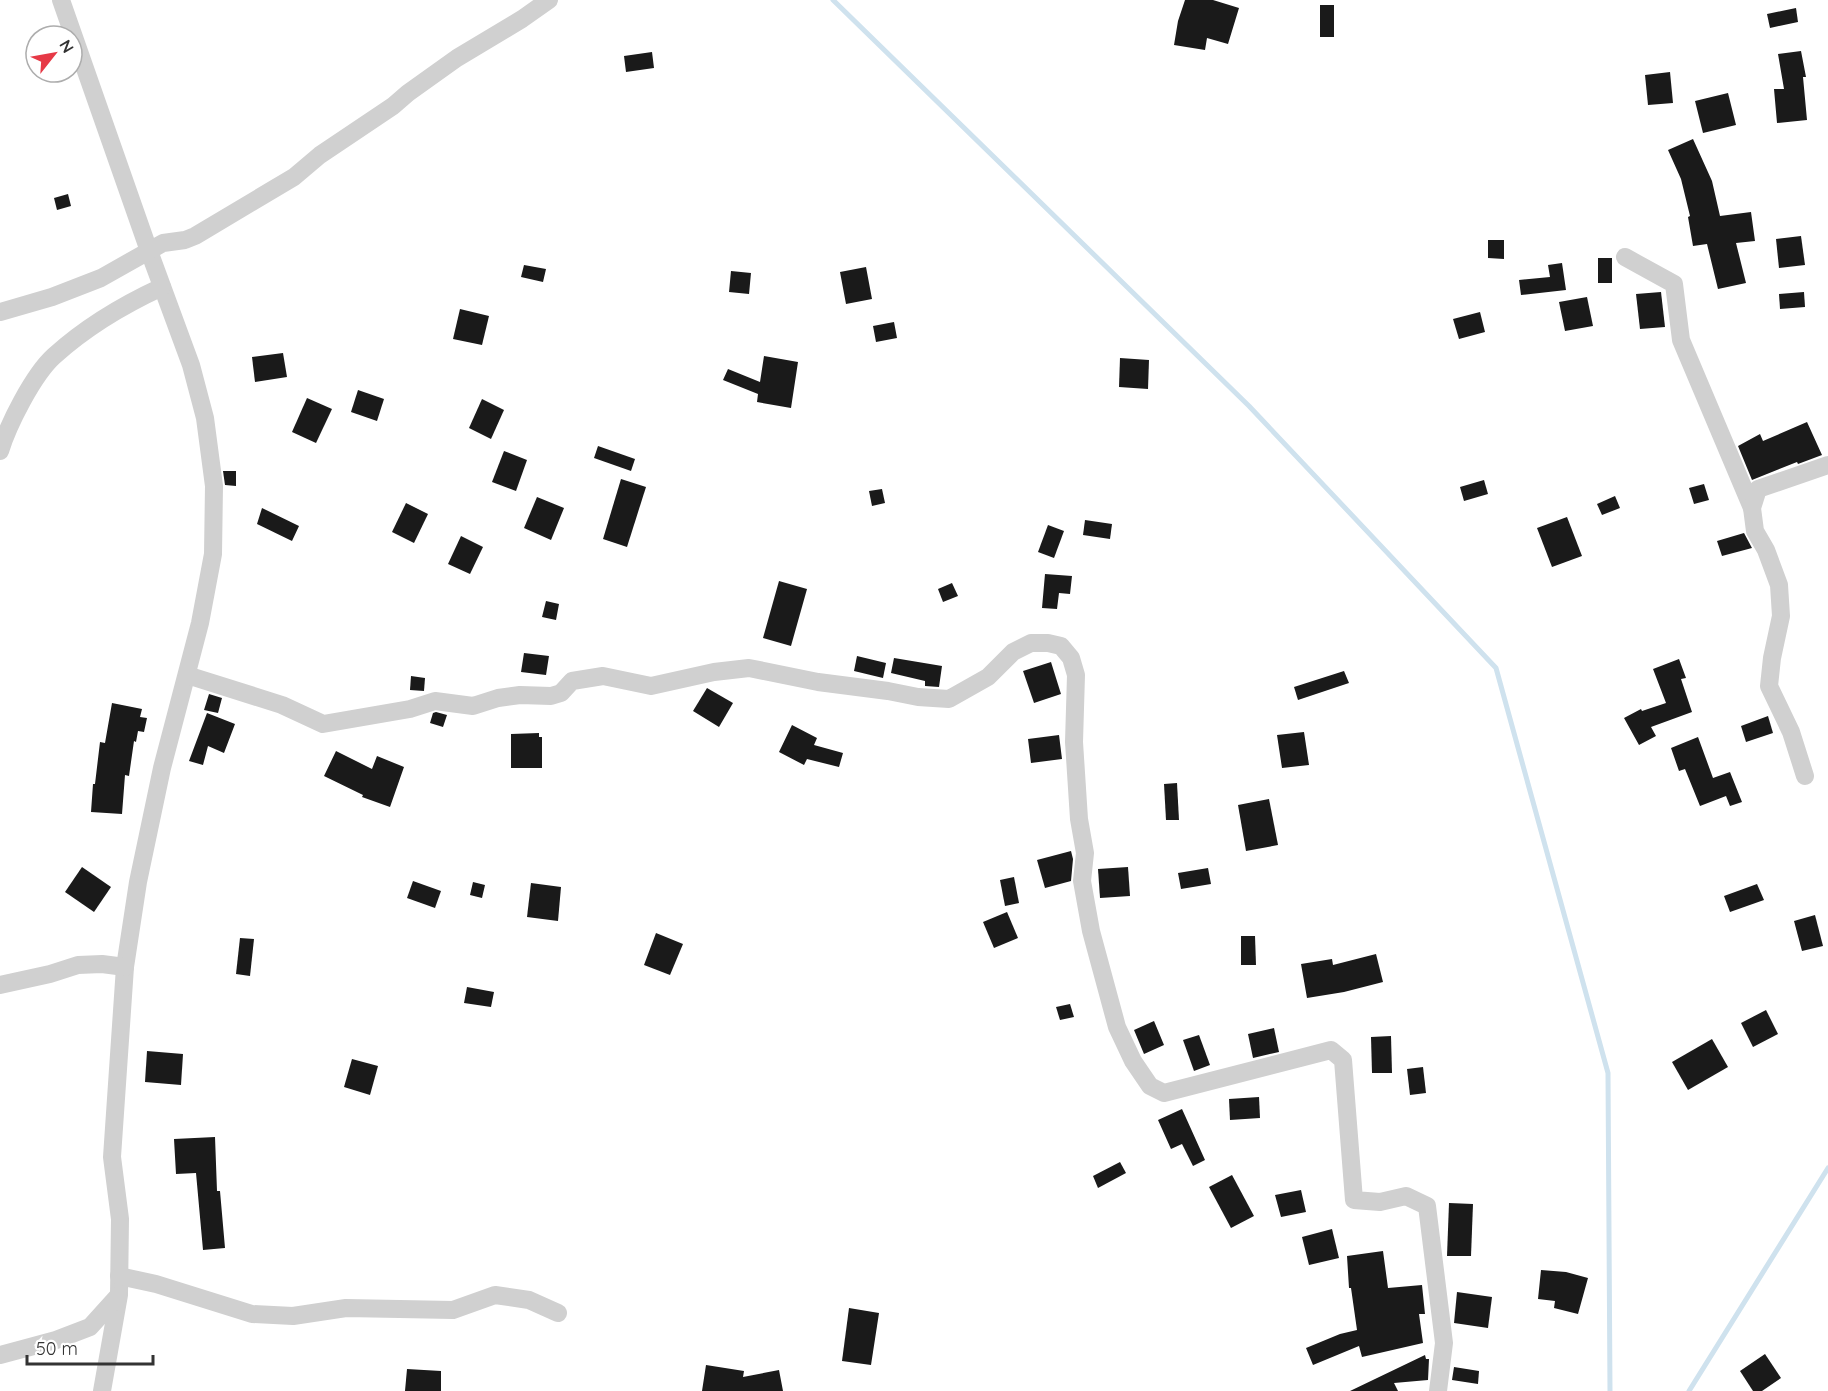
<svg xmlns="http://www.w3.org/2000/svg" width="1828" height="1391" font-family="Quicksand,sans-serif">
  <rect width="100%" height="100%" fill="#fff"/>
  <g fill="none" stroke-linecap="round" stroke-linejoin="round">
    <g stroke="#cfe2ee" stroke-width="5">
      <polyline points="833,0 1249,406 1496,668 1608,1073 1610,1391"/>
      <polyline points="1689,1391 1828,1168"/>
    </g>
  </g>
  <g fill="#1a1a1a">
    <polygon points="1185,0 1213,0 1239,8 1228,44 1207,38 1205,50 1174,45 1178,21"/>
    <rect x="1320" y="5" width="14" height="32"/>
    <polygon points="1796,8 1798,22 1770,28 1767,14"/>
    <polygon points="1801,51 1806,77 1803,77 1807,120 1777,123 1774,89 1784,89 1778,54"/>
    <polygon points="652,52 654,68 626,72 624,56"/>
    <polygon points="1670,72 1673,103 1648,105 1645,75"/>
    <polygon points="1728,93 1736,125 1703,133 1695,101"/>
    <polygon points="1693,139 1712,181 1720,216 1751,212 1755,241 1736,243 1746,283 1718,289 1707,244 1693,246 1688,217 1690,216 1681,179 1668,150"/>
    <polygon points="68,194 71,206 57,210 54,198"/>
    <polygon points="1801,236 1805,265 1779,268 1776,239"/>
    <polygon points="1488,240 1504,240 1504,259 1488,258"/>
    <rect x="1598" y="258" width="14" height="25"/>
    <polygon points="1562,263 1566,290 1521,295 1519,280 1550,277 1548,265"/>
    <polygon points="524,265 546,269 543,282 521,277"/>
    <polygon points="866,267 872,299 846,304 840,272"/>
    <polygon points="731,271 751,273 749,294 729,292"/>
    <polygon points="1661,292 1665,327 1640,329 1636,294"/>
    <polygon points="1804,292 1805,307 1780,309 1779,294"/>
    <polygon points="1587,297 1593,326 1565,331 1559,302"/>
    <polygon points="460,309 489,316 482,345 453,339"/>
    <polygon points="1480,312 1485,332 1459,339 1453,319"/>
    <polygon points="894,322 897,338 876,342 873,326"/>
    <polygon points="283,353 287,377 255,382 252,357"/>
    <polygon points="764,356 798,362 791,408 757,402 758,394 723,380 728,369 760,382"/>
    <polygon points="1120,358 1149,360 1148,389 1119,387"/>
    <polygon points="358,390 384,399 377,421 351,412"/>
    <polygon points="307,398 332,409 316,443 292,432"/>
    <polygon points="482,399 504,410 491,439 469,428"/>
    <polygon points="1807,422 1822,455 1798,464 1797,462 1752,480 1738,446 1760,434 1763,441"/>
    <polygon points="598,446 635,459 631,471 594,458"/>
    <polygon points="504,451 527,460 516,491 492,482"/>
    <polygon points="223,471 236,471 236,486 225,485"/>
    <polygon points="621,479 646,487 627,547 603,539"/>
    <polygon points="1484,480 1488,494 1464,501 1460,487"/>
    <polygon points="1704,484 1709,500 1694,504 1689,488"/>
    <polygon points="882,489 885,503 872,506 869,491"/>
    <polygon points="1615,496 1620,508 1602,515 1597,504"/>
    <polygon points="537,497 564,508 551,540 524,528"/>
    <polygon points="406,503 428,514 414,543 392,532"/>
    <polygon points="262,508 299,526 292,541 257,524"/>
    <polygon points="1567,517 1582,556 1552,567 1537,528"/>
    <polygon points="1085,520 1112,524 1110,539 1083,535"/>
    <polygon points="1048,525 1064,531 1054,558 1038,552"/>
    <polygon points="1744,533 1752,548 1722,556 1717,541"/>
    <polygon points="461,536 483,547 470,574 448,564"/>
    <polygon points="1045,574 1072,576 1070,594 1059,593 1057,609 1042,608"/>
    <polygon points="779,581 807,589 791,646 763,638"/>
    <polygon points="952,583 958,596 943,602 938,589"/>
    <polygon points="546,601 559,604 556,620 542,617"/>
    <polygon points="524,653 549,656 546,675 521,672"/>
    <polygon points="857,656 886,663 883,678 854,671"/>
    <polygon points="894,658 942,666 939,687 925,686 925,681 891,673"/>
    <polygon points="1679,659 1686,678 1681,679 1692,712 1651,727 1656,736 1639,745 1624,718 1641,709 1642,711 1666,703 1653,669"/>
    <polygon points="1051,662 1061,694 1034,703 1023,671"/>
    <polygon points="1344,671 1349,683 1298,700 1294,687"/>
    <polygon points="411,676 425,678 424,691 410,690"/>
    <polygon points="707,688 733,703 719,727 693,711"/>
    <polygon points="209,694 222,698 218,713 204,710"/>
    <polygon points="112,703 142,709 140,717 147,718 144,732 138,731 136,742 134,741 129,776 125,775 122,814 91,812 93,784 95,784 100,742 105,743"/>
    <polygon points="436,712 447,715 443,727 430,723 433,713"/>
    <polygon points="207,713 235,724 224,753 208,746 203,765 189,761"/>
    <polygon points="1768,716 1773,733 1746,742 1741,726"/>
    <polygon points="792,725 817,738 814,745 843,753 839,767 807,759 804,765 779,752"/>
    <polygon points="1304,732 1309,765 1282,768 1277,735"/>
    <polygon points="539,733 539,737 542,737 542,768 511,768 511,734"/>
    <polygon points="1059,735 1062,759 1031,763 1028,739"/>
    <polygon points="1698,737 1713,778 1730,772 1742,802 1730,806 1726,796 1700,806 1685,769 1679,771 1671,748"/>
    <polygon points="336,751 372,769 377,756 404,767 390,807 362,797 363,795 324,776"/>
    <polygon points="1177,783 1179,820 1166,820 1164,784"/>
    <polygon points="1269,799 1278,845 1246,851 1238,805"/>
    <polygon points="1071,851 1073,859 1071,881 1045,888 1037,860"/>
    <polygon points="82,867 111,887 94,912 65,892"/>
    <polygon points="1128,867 1130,896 1100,898 1098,869"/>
    <polygon points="1208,868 1211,884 1181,889 1178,873"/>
    <polygon points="1014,877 1019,903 1005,906 1000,880"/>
    <polygon points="413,881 441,891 435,908 407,898"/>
    <polygon points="473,882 485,885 482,898 470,895"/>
    <polygon points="531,883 561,887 558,921 527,917"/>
    <polygon points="1757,884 1764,900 1730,912 1724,896"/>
    <polygon points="1007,912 1018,938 994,948 983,922"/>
    <polygon points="1815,915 1823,946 1802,951 1794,921"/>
    <polygon points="656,933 683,944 670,975 644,965"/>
    <polygon points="1241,936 1255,936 1256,965 1241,965"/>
    <polygon points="240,938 254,939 250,976 236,974"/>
    <polygon points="1376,954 1383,982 1344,992 1307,998 1301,964 1332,959 1333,965"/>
    <polygon points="467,987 494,992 491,1007 464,1003"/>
    <polygon points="1070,1004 1074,1017 1060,1020 1056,1007"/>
    <polygon points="1766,1010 1778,1034 1753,1047 1741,1023"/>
    <polygon points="1154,1021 1164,1045 1144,1054 1134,1030"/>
    <polygon points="1274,1028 1279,1052 1253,1058 1248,1034"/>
    <polygon points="1199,1035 1210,1065 1194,1071 1183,1040"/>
    <polygon points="1391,1036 1392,1073 1372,1073 1371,1037"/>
    <polygon points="1712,1039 1728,1067 1688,1090 1672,1062"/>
    <polygon points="147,1051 183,1054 181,1085 145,1082"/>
    <polygon points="352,1059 378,1066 370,1095 344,1087"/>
    <polygon points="1423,1067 1426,1093 1410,1095 1407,1069"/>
    <polygon points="1259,1097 1260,1118 1230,1120 1229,1099"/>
    <polygon points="1182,1109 1205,1160 1193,1166 1182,1144 1171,1149 1158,1120"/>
    <polygon points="215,1137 217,1191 220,1191 225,1248 203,1250 196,1173 176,1174 174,1139"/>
    <polygon points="1120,1162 1126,1173 1098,1188 1093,1176"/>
    <polygon points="1232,1175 1254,1216 1231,1228 1209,1187"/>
    <polygon points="1301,1190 1306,1212 1281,1217 1275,1195"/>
    <polygon points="1449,1203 1473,1204 1471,1256 1447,1256"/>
    <polygon points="1332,1229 1339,1258 1309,1265 1302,1237"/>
    <polygon points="1383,1251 1388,1288 1422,1285 1425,1314 1419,1314 1423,1343 1362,1357 1359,1346 1313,1365 1306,1348 1340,1334 1357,1330 1351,1288 1349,1288 1347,1256"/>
    <polygon points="1541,1270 1566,1272 1588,1278 1578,1314 1554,1308 1555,1301 1538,1299"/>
    <polygon points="1457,1292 1492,1297 1488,1328 1454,1323"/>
    <polygon points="849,1308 879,1313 871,1365 842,1361"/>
    <polygon points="1765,1354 1781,1378 1762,1391 1753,1391 1740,1371"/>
    <polygon points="1425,1355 1426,1359 1429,1359 1428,1380 1394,1383 1398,1391 1350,1391"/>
    <polygon points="706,1365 744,1371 743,1377 779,1370 783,1391 702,1391"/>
    <polygon points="1454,1367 1479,1371 1478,1384 1452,1380"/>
    <polygon points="407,1369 441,1371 441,1391 405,1391"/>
  </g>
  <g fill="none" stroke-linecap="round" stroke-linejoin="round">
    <g stroke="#d0d0d0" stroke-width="18">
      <polyline points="61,0 149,251 191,365 205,418 214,486 213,554 200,623 162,768 138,882 125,967 112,1157 120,1219 119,1295 102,1391"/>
      <polyline points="1625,257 1674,284 1681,340 1752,508"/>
      <polyline points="0,312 52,297 101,278 163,243 185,240 195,236 294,177 320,155 393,106 408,93 457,58 522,19 549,0"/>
      <path d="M0,451C8,425 33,375 54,356C86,327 123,305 162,287"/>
      <polyline points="187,675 282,705 323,724 410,709 435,701 473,706 498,698 520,695 551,696 561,693 572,681 603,676 651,686 714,672 749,668 818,682 888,691 918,697 949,699 988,677 1013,652 1031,643 1048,643 1061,646 1071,658 1076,675 1074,742 1079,819 1085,853 1082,881 1091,931 1117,1027 1133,1061 1150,1086 1164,1093 1331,1050 1343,1060 1354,1200 1380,1202 1406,1196 1427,1206 1444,1343 1438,1391"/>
      <polyline points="1805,776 1791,732 1769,686 1772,658 1781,616 1779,585 1766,550 1755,531 1752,508 1758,489 1828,465"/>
      <polyline points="0,985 50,974 78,965 102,964 125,967"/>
      <polyline points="119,1276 156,1284 252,1314 293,1316 346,1308 453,1310 495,1295 529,1300 558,1313"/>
      <polyline points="0,1355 56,1340 90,1327 118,1296"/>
    </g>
  </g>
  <g transform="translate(54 54) rotate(59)"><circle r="28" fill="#ffffff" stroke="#adadad" stroke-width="1.5"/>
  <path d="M0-4.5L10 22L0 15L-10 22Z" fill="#e63946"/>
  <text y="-9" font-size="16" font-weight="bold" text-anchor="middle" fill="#333333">N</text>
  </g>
  <path d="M27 1355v9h126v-9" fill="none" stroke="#333333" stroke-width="3"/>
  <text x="36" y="1355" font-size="18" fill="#333333" stroke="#ffffff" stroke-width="4.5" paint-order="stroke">50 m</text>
</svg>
